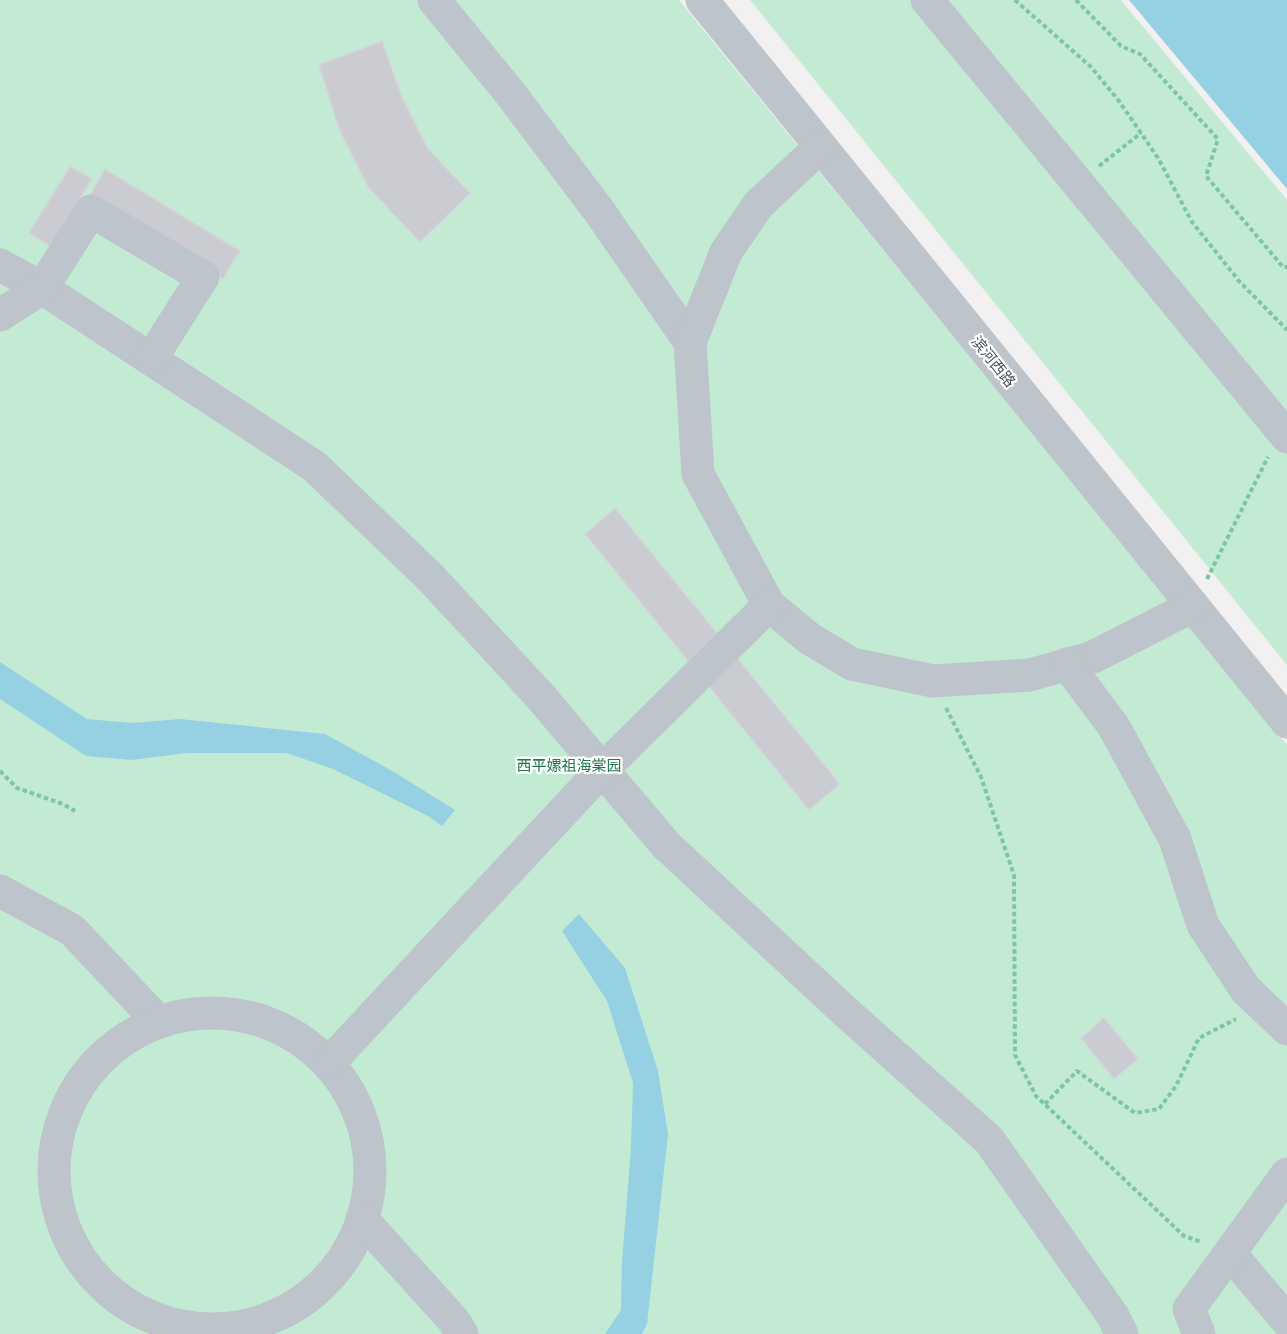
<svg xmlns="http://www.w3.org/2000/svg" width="1287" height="1334" font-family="'Noto Sans','Noto Sans SC',sans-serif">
  <rect width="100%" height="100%" fill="#f2f0f0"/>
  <g fill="#c3ebd3">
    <polygon points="0,0 679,0 1287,745 1287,1334 0,1334"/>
    <polygon points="750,0 1121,0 1287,200 1287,665"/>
  </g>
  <g fill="#95d1e3">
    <polygon points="1129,0 1287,0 1287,189"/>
    <polygon points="0,662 87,719 133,723 180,719 325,734 394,772 455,810 442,826 428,816 333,769 287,753 187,753 131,760 86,756 0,699"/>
    <polygon points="579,914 625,968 658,1071 668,1134 647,1324 642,1334 605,1334 621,1310 622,1262 631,1148 633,1083 607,1001 562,931"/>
  </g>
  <g fill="#cbccd2" stroke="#d4d6da" stroke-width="1.5">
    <polygon points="382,41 402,97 428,149 470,193 420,242 368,187 339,129 319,65"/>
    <polygon points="70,166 92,179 51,247 29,233"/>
    <polygon points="105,169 240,251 223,279 89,197"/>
    <polygon points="615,508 840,784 809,810 585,534"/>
    <polygon points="1104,1018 1138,1059 1114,1079 1081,1038"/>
  </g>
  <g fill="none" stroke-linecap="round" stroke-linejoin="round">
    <g stroke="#7ec5a4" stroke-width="4" stroke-dasharray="4.5 3" stroke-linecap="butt">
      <polyline points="1015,0 1091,67 1119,101 1158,158 1192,222 1239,281 1287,330"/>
      <polyline points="1076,0 1121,46 1140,54 1218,139 1206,176 1283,267 1287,267"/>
      <polyline points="1099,166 1141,133"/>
      <polyline points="1207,579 1268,457"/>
      <polyline points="946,708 981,777 1014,875 1015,1055 1036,1096 1184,1236 1201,1242"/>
      <polyline points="0,771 17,788 63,804 75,811"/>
      <polyline points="1045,1104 1077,1071 1135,1113 1159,1109 1176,1086 1199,1038 1236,1019"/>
    </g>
    <g stroke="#bdc4cb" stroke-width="33">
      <polyline points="434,0 510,93 599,211 690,342"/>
      <polyline points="702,0 1287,722"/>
      <polyline points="927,0 1287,437"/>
      <polyline points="820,147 758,205 726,252 690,342 698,474 769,605 810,639 852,664 933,681 1030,675 1093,657 1193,606"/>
      <polyline points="0,265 42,288 314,466 430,577 540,696 666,845 849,1015 989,1140 1113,1316 1122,1334"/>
      <polyline points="0,315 42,288 91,211 203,277 151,359"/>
      <polyline points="1067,664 1114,727 1175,839 1203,925 1246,990 1287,1029"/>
      <polyline points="0,891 72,930 158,1021"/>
      <circle cx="212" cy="1171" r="158"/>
      <polyline points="330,1062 602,770 769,605"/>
      <polyline points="362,1219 454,1321 462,1334"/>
      <polyline points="1230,1253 1287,1321"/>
      <polyline points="1199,1334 1189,1309 1287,1174"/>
    </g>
  </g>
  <g text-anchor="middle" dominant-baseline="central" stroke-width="4.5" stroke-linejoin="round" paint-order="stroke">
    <g font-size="15" fill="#4a525b" stroke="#fff">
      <text transform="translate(994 361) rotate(51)">滨河西路</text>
    </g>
    <g font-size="15" fill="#21764d" stroke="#fff">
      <text x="569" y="765">西平嫘祖海棠园</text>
    </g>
  </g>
</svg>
